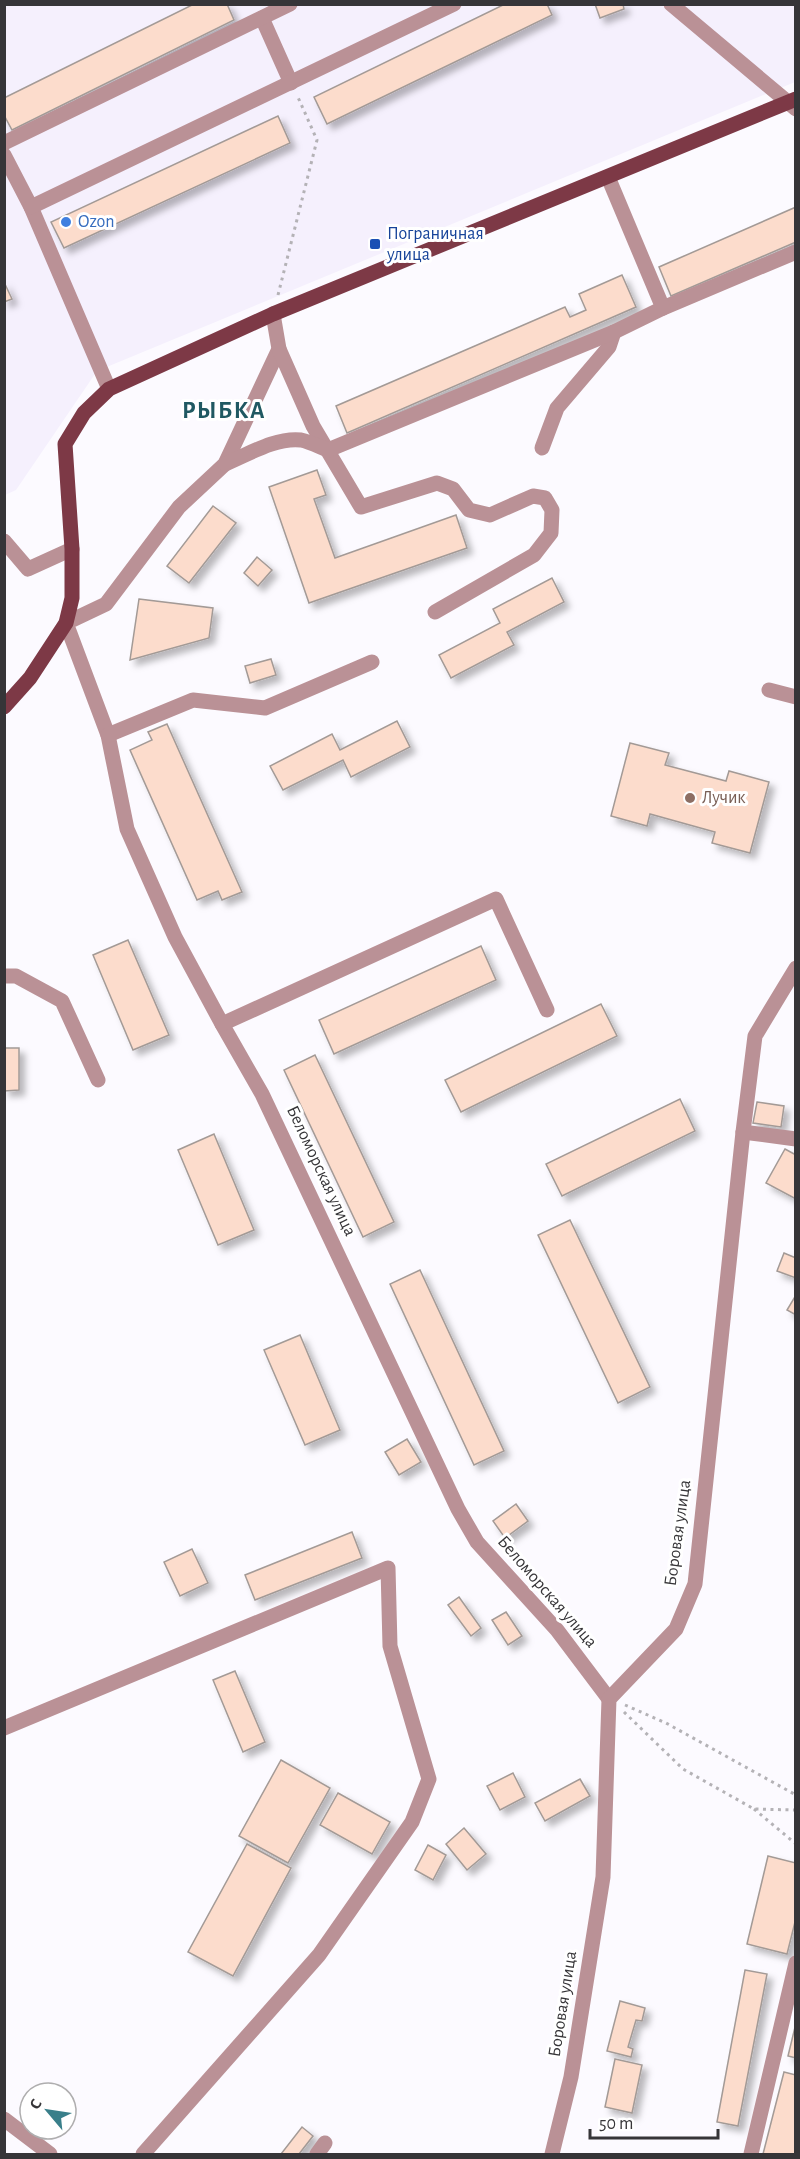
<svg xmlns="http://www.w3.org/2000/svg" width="800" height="2159" font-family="'Alegreya Sans',sans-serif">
  <defs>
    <filter id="shadow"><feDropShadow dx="5.5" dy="5.5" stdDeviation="3" flood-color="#0004"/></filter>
  </defs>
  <rect width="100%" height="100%" fill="#fcfaff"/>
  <polygon fill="#f5f0fd" points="5,5 795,5 795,82 97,371 16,490 5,495"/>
  <g fill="#fcdccc" stroke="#a39a96" stroke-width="1.5" filter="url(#shadow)">
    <polygon points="194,4 227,4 234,20 12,130 4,115 4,98"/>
    <polygon points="505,4 547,4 552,15 327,124 314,97"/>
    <polygon points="595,4 623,4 624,9 600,18"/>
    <polygon points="278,116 290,143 64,248 51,222"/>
    <polygon points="796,207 796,242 671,296 659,267"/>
    <polygon points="622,275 636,307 347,433 336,406 565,307 570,317 586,310 579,294"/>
    <polygon points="4,282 12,299 4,302"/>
    <polygon points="317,470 326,495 314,499 335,558 456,515 467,548 309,603 269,487"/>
    <polygon points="213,506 236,523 189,583 167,566"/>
    <polygon points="257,557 272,570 258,586 244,573"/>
    <polygon points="552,578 564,602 507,632 514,645 451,678 439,655 500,623 493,609"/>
    <polygon points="139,599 213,608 209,638 130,660"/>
    <polygon points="271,659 276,675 250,683 245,666"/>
    <polygon points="397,721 410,747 351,777 343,760 283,790 270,766 332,734 340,750"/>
    <polygon points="167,724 242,892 222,900 218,891 197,900 130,750 152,740 148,732"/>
    <polygon points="630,743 669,753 665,765 726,781 729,771 769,782 750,853 712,843 715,832 650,814 647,826 611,816"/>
    <polygon points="128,940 169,1035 133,1050 93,955"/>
    <polygon points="481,946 496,980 334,1054 319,1020"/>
    <polygon points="601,1004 617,1036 461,1112 445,1080"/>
    <polygon points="4,1048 19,1048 19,1090 4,1091"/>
    <polygon points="315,1055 394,1222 363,1237 284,1070"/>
    <polygon points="680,1099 695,1131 562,1196 546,1164"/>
    <polygon points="757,1102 784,1106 781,1127 753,1123"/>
    <polygon points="214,1134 254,1230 218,1245 178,1150"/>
    <polygon points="785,1149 796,1155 796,1199 766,1183"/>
    <polygon points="570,1220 650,1387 618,1403 538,1235"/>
    <polygon points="784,1253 796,1258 796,1278 777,1271"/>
    <polygon points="420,1270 504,1451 474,1465 390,1284"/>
    <polygon points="796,1295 796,1315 787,1310"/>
    <polygon points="300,1335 340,1430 305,1445 264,1350"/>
    <polygon points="407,1439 421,1462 399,1475 385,1452"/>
    <polygon points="516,1504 528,1521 505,1538 493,1521"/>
    <polygon points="352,1532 362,1558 255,1600 245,1575"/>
    <polygon points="192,1549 208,1583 180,1596 164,1562"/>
    <polygon points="459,1597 481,1628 471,1636 448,1605"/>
    <polygon points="506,1612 522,1636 508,1645 492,1620"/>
    <polygon points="235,1671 265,1742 243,1752 213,1680"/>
    <polygon points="281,1760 330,1788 288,1863 239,1836"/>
    <polygon points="513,1773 525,1797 500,1810 487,1786"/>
    <polygon points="580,1779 590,1796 545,1821 535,1803"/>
    <polygon points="338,1793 390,1822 372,1854 320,1825"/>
    <polygon points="464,1828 486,1854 467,1870 446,1844"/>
    <polygon points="247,1844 291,1868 233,1976 188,1952"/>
    <polygon points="428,1845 446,1855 433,1880 415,1870"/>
    <polygon points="768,1856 796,1863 796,1918 787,1954 747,1944"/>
    <polygon points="745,1970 767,1974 738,2126 717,2122"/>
    <polygon points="620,2001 645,2008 642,2021 636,2020 628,2047 633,2049 631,2057 607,2051"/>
    <polygon points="796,2023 796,2058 788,2056"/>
    <polygon points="615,2059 642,2065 632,2113 605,2107"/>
    <polygon points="784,2072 796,2075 796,2154 763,2154"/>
    <polygon points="302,2127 313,2136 299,2154 281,2154"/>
  </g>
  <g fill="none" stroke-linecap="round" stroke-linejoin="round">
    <g stroke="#b4b2b6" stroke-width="3" stroke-dasharray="3 4.5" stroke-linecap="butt">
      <polyline points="278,295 317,140 297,95"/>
      <polyline points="625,1705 666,1723 796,1795"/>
      <polyline points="624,1712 683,1769 754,1809 796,1810"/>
      <polyline points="754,1809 796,1844"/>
    </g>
    <g stroke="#ba9196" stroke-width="15">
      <polyline points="671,4 796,109"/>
      <polyline points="262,18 291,83"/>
      <polyline points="4,143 290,4"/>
      <polyline points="4,155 31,207 109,389"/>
      <polyline points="31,207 454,4"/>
      <polyline points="663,308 796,252"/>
      <polyline points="273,314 279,349 225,464 179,507 106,604 66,623 108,735 127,829 175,937 222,1024 262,1094 458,1509 477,1542 557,1630 609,1699"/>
      <polyline points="279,349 313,426 361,507 437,483 453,489 469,510 490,515 533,496 545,498 552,510 551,533 534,555 435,612"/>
      <polyline points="542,448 557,408 609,347 614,332"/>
      <path d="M225,464C247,455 276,437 301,440C310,442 320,447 328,450L614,332L663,308L608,177"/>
      <polyline points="4,541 28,569 72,549"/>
      <polyline points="769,690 796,697"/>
      <polyline points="108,735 193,700 265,708 372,662"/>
      <polyline points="4,976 16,976 62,1001 98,1080"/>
      <polyline points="222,1024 496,899 547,1010"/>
      <polyline points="743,1132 796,1139"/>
      <polyline points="4,1728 388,1568 390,1646 429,1779 412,1822 319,1955 143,2154"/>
      <polyline points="4,2119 50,2154"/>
      <polyline points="317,2154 325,2143"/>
      <polyline points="552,2154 571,2077 603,1877 609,1699 676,1629 695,1584 743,1132 755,1036 796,968"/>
      <polyline points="751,2154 796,1963"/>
    </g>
    <polyline stroke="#7d3946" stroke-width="15" points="4,707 30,678 66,623 72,598 72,549 65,444 84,413 109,389 273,314 796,99"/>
  </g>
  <circle fill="#3f7fe0" stroke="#fff" stroke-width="2" cx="66" cy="222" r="6"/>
  <rect fill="#1a4fb4" stroke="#fff" stroke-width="2" x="369" y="238" width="12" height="12" rx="3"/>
  <circle fill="#8d6e63" stroke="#fff" stroke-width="2" cx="690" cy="798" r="6"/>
  <g text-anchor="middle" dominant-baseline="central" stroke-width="6" stroke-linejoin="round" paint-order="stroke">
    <g font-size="18" fill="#366cbe" stroke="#fff" text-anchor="start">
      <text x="78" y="222">Ozon</text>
    </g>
    <g font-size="18" fill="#164399" stroke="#fff" text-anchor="start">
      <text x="387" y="234">Пограничная<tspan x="387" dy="21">улица</tspan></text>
    </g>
    <g font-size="18" fill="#785e54" stroke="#fff" text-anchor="start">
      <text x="702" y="798">Лучик</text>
    </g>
    <g font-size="18" fill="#363538" stroke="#fff">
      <text transform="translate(321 1171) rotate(65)">Беломорская улица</text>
      <text transform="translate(678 1533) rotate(-82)">Боровая улица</text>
      <text transform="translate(547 1592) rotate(49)">Беломорская улица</text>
      <text transform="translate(563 2004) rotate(-81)">Боровая улица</text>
    </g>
    <g font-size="24" font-weight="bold" letter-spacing="1.5" fill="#205962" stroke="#fff">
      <text x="224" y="411">РЫБКА</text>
    </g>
  </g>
  <rect width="800" height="2159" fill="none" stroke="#363538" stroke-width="12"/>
  <g transform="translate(48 2111) rotate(299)"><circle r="28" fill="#ffffff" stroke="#afaeaf" stroke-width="1.5"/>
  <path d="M0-4.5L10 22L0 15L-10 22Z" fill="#397f8a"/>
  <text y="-9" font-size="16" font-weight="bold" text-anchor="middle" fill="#363538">С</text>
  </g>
  <path d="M590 2129v9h128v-9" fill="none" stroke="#363538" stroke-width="3"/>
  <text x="599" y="2129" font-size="18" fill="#363538" stroke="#ffffff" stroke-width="4.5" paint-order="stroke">50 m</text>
</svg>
